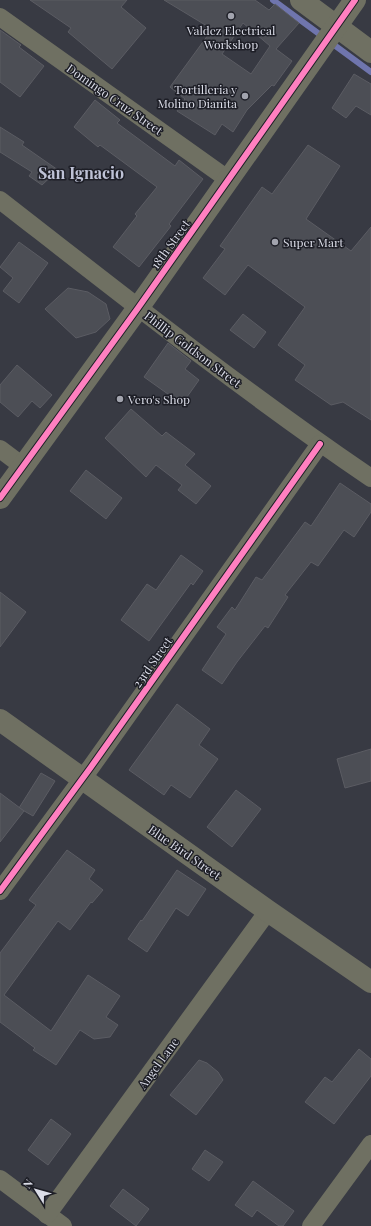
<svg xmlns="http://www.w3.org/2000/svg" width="371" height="1226" font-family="'Playfair Display',serif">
  <rect width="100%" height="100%" fill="#383a43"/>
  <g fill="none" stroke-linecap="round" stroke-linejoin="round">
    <polyline stroke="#6f75ad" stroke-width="6" points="273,0 371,72"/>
  </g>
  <g fill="#4c4e55" stroke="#5b5c63" fill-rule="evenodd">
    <polygon points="30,0 127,0 121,7 146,28 112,69 68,32 71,28"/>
    <path d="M164,0H255L269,10L275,4L299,23L276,49L292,61L274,86L272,85L247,110L233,132L222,124L215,135L177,111L185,99L170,87L208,35L203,31L207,26ZM243,23L270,46L251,74L222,54Z"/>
    <polygon points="0,30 21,45 19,47 44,66 20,97 0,82"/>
    <polygon points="354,74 371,84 371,115 356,106 346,118 332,108"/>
    <polygon points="95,100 120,120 117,123 175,166 179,160 203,179 169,224 171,226 139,267 113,247 137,216 135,214 157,187 100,145 98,147 74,127"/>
    <polygon points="0,127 24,142 22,145 58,170 42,185 29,176 32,172 0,152"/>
    <polygon points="308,145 340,166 306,219 351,251 371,227 371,420 343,402 331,405 295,380 305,365 278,345 305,307 248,265 225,295 203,278 225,249 220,246 262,187 272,194"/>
    <polygon points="19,242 48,263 19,303 3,291 13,278 0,267"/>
    <polygon points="68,288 88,292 106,304 110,319 96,332 76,338 45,309"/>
    <polygon points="243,314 266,332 254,348 230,330"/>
    <polygon points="168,343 191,361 185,369 199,380 182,404 144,377"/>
    <polygon points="17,365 52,395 40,408 32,401 18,417 0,402 0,385"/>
    <polygon points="131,409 162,436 166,432 195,454 185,465 211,486 196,504 178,490 182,485 156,465 146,477 105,438"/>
    <polygon points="86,470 122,498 106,519 70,491"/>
    <polygon points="340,483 371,504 371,512 354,537 344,530 318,566 311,562 285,595 288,597 268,628 265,626 237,662 222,684 202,670 226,634 217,627 232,607 235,610 256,577 262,580 305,522 311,526"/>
    <polygon points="181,555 203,571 193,585 191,583 149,641 121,620 147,584 156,590"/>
    <polygon points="0,592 26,612 0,647"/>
    <polygon points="177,704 210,729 199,745 218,759 190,798 171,785 164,795 129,770"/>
    <polygon points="371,749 371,781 345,788 337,759"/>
    <polygon points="41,773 55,781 33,816 19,808"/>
    <polygon points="236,790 261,809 232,847 207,827"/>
    <polygon points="0,793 24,811 0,842"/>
    <polygon points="67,850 95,870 89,879 103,890 92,903 91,902 70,930 58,921 4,995 51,1031 88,975 120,996 106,1017 118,1025 110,1037 94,1039 80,1030 56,1065 33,1050 35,1048 0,1022 0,953 36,905 29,900"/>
    <polygon points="177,870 206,889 188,916 176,908 147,952 128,939 141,920 142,921"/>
    <polygon points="359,1049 371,1059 371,1076 334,1124 305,1102 325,1077 332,1082"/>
    <polygon points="199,1060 207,1063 218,1072 223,1080 196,1115 170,1095"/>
    <polygon points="51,1119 71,1134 48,1165 28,1150"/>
    <polygon points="205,1150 223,1162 209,1181 192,1169"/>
    <polygon points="253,1181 294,1211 283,1226 279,1226 257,1210 252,1217 235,1205"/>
    <polygon points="123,1189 149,1209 136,1226 110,1206"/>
  </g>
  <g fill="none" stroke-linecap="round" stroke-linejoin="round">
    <g stroke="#6f7062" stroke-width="18">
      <polyline points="0,17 229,180"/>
      <path d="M0,200C122,295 243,391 371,478"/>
      <polyline points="0,449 24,467"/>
      <polyline points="0,891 91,767 320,444"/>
      <polyline points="0,1179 63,1226"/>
      <polyline points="47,1215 268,911"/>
      <polyline points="311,1226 371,1144"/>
    </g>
    <g stroke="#6f7062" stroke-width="22">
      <polyline points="301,0 371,52"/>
      <polyline points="0,498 138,308 355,0"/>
      <polyline points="0,720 268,911 371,982"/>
    </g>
    <g stroke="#1d1e26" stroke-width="8">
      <g id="cycleway">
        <polyline points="0,498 138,308 355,0"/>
        <polyline points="0,891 91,767 320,444"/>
      </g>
    </g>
    <use href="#cycleway" stroke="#ff80c0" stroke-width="6"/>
  </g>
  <g fill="#a2a4ae" stroke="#1d1e26" stroke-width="1.5">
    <circle cx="231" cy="16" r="4"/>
    <circle cx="245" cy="96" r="4"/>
    <circle cx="275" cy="242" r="4"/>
    <circle cx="120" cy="399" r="4"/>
  </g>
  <g text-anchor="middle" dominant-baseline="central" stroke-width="3" stroke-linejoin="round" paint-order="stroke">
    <g font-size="12" fill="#dbdde8" stroke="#1d1e26" text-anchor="start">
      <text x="231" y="30" text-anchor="middle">Valdez Electrical<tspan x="231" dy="14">Workshop</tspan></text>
      <text x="237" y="89" text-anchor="end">Tortilleria y<tspan x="237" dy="14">Molino Dianita</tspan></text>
      <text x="283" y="242">Super Mart</text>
      <text x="128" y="399">Vero's Shop</text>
    </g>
    <g font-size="12" fill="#dbdde8" stroke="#1d1e26">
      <text transform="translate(115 99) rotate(35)">Domingo Cruz Street</text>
      <text transform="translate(170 244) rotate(-54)">18th Street</text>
      <text transform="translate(193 349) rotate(37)">Phillip Goldson Street</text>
      <text transform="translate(152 662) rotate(-55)">23rd Street</text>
      <text transform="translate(185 852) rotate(35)">Blue Bird Street</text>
      <text transform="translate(158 1063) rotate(-54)">Angel Lane</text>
    </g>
    <g font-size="16" font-weight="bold" fill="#bec2d6" stroke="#1d1e26">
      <text x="81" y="172">San Ignacio</text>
    </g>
  </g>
  <g transform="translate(36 1190) rotate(307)" stroke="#1d1e26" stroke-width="3" paint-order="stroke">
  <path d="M0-3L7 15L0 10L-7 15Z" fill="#dbdde8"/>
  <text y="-6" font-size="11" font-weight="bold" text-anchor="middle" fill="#dbdde8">N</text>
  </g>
</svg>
